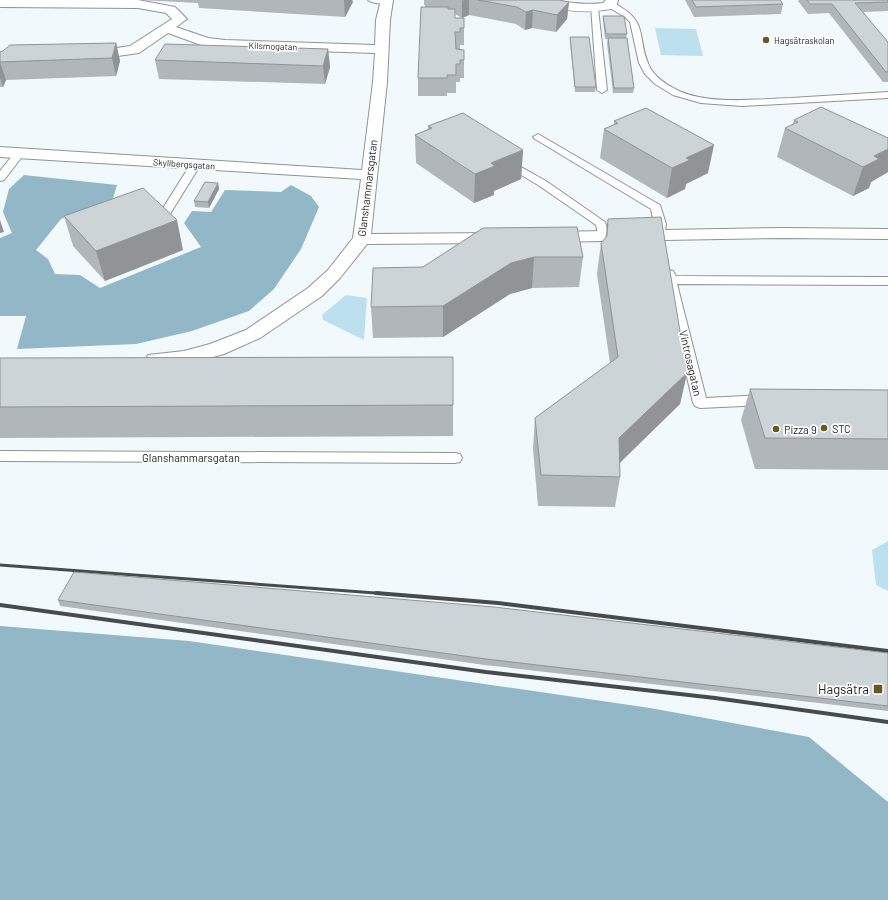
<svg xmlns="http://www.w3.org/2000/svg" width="888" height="900" font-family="Barlow,sans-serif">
  <rect width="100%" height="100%" fill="#f1f9fc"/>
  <g fill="#bde0ef">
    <polygon points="655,28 696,29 703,56 661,55"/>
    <polygon points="346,295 367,298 364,340 323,320 322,315"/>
    <polygon points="888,541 888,591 876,585 872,550"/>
  </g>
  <g fill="#92b7c6">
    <polygon points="24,175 117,185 112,202 61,219 36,250 48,259 55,274 80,275 100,288 201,247 184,223 192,211 211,212 225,190 281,192 291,185 311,196 319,207 301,249 274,289 249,311 192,331 136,344 17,349 26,316 0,316 0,238 12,233 3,212 9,189"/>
    <polygon points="0,626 189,641 650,708 809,737 888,802 888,900 0,900"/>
  </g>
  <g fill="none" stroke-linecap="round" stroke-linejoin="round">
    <g stroke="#8d9496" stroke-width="2">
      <g id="service">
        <path d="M368,0H390L391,1C386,5 373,4 368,0Z"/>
        <path d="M608,3C614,2 617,5 622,8C647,23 638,40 648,63C652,76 667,85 679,91C710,105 757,99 791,98C823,96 856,94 888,92V98L742,106L701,103L673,95L655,84L645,74L639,63L630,22L625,17L608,7Z"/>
        <polygon points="591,6 598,8 607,90 602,93 597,90"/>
        <polygon points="538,134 660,205 666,224 664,237 660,238 654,235 654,224 651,209 535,139 533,137"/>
        <polygon points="20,150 25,153 4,180 0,181 0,171 16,151"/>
        <polygon points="505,158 546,181 605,222 609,236 607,238 599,238 596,225 538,185 501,163 500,161"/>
        <polygon points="196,161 201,164 170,214 166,215 145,210 144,208 149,205 163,208 192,162"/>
        <polygon points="669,270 673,271 676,276 888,277 888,285 677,284 706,398 765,395 770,397 772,400 770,403 765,405 700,408 695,406 693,403 663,273"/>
        <polygon points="0,451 455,453 460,454 462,458 460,462 455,463 0,461"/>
      </g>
    </g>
    <g stroke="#8d9496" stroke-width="2">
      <g id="minor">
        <polygon points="0,0 138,0 175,7 187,19 176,27 208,38 225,40 375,45 376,20 381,0 393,0 390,20 387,82 371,234 497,233 503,234 506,238 503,242 497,243 367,244 340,278 322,296 260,338 224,354 184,365 155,367 148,365 145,360 148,355 184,351 210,344 246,330 308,288 328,270 353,238 361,179 0,157 0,147 362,170 373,82 375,53 225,48 201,45 168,33 139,53 89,60 84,59 82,56 84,53 130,46 172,19 166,13 138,8 0,7"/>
        <path d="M538,0C560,0 581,6 603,3L606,0H618L616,8C589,14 565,12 540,3Z"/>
        <polygon points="784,228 888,229 888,239 784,238 549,242 543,241 540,237 543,233 549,232"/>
      </g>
    </g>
    <use href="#service" fill="#fff" fill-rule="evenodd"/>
    <use href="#minor" fill="#fff" fill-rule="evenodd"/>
    <polyline stroke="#484b4c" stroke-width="3" points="0,565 389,594"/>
    <g stroke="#484b4c" stroke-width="4">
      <polyline points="376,593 498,603 888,651"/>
      <polyline points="0,605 486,672 715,698 888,722"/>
    </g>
  </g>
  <g fill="#b0b6b9" fill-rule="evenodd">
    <polygon points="140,0 352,0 353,2 345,17 199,8 198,3"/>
    <path d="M424,0H559L569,2L567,19L556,32L532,28L525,30L516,24L469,15L462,18L464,28V45H460V49H456L464,50V78H460V82H456V93H447V96H418V78L425,7V5H424ZM455,14L462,18H455Z"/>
    <polygon points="685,0 780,0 783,4 781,14 694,17"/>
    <polygon points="799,0 888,0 888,11 863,12 888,42 888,82 883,82 829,13 808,14 798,1"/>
    <polygon points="603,16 627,34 626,38 634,88 633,93 613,93 607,43 608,39 605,39 603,20"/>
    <polygon points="570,37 596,87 595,92 575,92 570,42"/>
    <polygon points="116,43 120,61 116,76 6,80 3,87 0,87 0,52"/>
    <polygon points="328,49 330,67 325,84 159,79 155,60"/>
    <polygon points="794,120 888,138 888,172 871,182 869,188 853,196 777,157 785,128 793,124"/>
    <polygon points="614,121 708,173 686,184 685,189 667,198 600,158 604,129 614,125"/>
    <polygon points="428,126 523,150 521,179 494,191 494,195 474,203 416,163 415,135 428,129"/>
    <polygon points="218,183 219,189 209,208 195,207 194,201"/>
    <polygon points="64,216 183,250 105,281 73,246"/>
    <polygon points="608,219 687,373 680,404 620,463 620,477 615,507 538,506 533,449 535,418 610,363 597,274 601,243 605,239"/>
    <polygon points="483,228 583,257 579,287 532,288 510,294 443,337 373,338 371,307 423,267"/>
    <polygon points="0,358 453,405 453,436 0,438"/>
    <polygon points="750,389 888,390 888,470 755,469 741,420"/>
    <polygon points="58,600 888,653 888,711 485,665 60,606"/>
  </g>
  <g fill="#909496">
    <polygon points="344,0 352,0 353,2 345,17"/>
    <polygon points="464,0 469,0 469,15 462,18 462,1"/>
    <polygon points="569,2 567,19 556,32 557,15"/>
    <polygon points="533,10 532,28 525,30 526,12"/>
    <polygon points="116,43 120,61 116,76 112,58"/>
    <polygon points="328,49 330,67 325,84 323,66"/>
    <polygon points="0,62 6,80 3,87 0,78"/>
    <polygon points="714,145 708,173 686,184 685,189 667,198 672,168 686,158"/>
    <polygon points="888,149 888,172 871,182 869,188 853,196 863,167 874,156"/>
    <polygon points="523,150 521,179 494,191 494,195 474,203 475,174 491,163"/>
    <polygon points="218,183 219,189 209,208 208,202"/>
    <polygon points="0,220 4,232 0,233"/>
    <polygon points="177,220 183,250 105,281 96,251"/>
    <polygon points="534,257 532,288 510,294 443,337 443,306 511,263"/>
    <polygon points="687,373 680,404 613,469 619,438"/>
  </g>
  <g fill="#cdd4d7" stroke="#909496">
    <polygon points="478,0 559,0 569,2 557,15 533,10 526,12 517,7"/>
    <polygon points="692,0 780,0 783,4 696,7"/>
    <polygon points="807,0 888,0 888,2 855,3 888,42 888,72 886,72 832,4 810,4"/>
    <polygon points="421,7 448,7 448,9 455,9 455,18 464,18 464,28 460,28 460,32 455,32 456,49 464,50 464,60 460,60 460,64 456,64 456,75 447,75 447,78 418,78"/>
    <polygon points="603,16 624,16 627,34 606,34"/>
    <polygon points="570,37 589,37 596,87 575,87"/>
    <polygon points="608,38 627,38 634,88 614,88"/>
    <polygon points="116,43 112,58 0,62 0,63 0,52 3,51 10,45"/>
    <polygon points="165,44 328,49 323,66 155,60"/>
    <polygon points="821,107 888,138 888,149 874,156 879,159 863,167 785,128 798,122 794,120"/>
    <polygon points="646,108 714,145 686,158 690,160 672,168 604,129 618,123 614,121"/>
    <polygon points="463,113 523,150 491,163 495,166 475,174 415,135 432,128 428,126"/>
    <polygon points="205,182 218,183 208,202 194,201"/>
    <polygon points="143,188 177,220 96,251 64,216"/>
    <polygon points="661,217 687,373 619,438 620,477 541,475 535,418 618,357 601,243 607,236 608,219"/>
    <polygon points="577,227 583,257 534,257 511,263 443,306 371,307 373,268 423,267 483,228"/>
    <polygon points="453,357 453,405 0,407 0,358"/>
    <polygon points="750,389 888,390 888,439 765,438"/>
    <polygon points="74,572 494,607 888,653 888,706 486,659 58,600"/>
  </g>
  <g fill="#675725" stroke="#fff" stroke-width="1.5">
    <circle cx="766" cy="40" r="4"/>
    <circle cx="824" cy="428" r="4"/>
    <circle cx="776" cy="429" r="4"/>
    <rect x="873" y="684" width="10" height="10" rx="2"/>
  </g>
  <g text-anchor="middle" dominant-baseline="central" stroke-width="3.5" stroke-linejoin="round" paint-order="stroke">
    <g font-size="9" fill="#1b1d1e" stroke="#fff" text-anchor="start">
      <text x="774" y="40">Hagsätraskolan</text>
    </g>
    <g font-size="9" fill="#1b1d1e" stroke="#fff">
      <text transform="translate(273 46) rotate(2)">Kilsmogatan</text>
      <text transform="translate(184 164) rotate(4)">Skyllbergsgatan</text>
    </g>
    <g font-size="11" fill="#1b1d1e" stroke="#fff">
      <text transform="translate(367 188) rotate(-83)">Glanshammarsgatan</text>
      <text transform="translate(691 363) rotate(77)">Vintrosagatan</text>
      <text x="191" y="457">Glanshammarsgatan</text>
    </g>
    <g font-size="11" fill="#1b1d1e" stroke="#fff" text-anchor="start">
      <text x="832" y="428">STC</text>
      <text x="784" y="429">Pizza 9</text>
    </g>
    <g font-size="13" fill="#1b1d1e" stroke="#fff" text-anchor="end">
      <text x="869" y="689">Hagsätra</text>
    </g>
  </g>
</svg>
